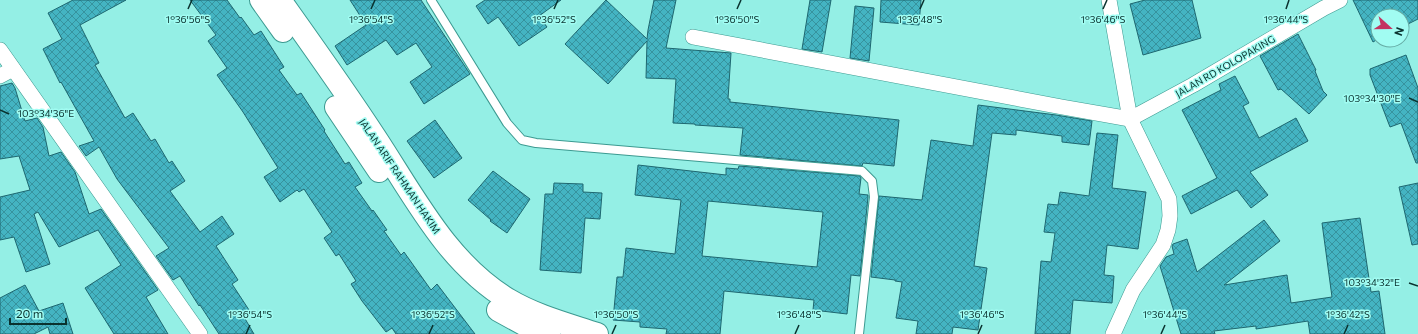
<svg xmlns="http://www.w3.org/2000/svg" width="1418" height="334" font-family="Commissioner,sans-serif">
  <defs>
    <pattern id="building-cross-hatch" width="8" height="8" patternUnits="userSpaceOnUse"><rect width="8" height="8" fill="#44b4c2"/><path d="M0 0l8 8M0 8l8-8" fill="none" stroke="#37939e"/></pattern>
  </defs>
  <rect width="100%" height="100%" fill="#94efe5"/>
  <g fill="url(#building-cross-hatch)" stroke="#1e6770" fill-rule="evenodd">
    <polygon points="73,0 126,0 80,25 99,63 95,65 125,118 133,113 151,141 155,139 169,163 172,161 185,181 170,191 200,232 222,216 234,234 216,246 238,280 232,284 251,313 244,317 254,334 219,334 200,305 199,306 180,276 173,280 156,256 169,248 117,179 99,147 86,156 79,146 94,141 61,82 60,83 43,49 62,39 48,13"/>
    <polygon points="190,0 227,0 240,18 241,17 254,35 261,31 284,67 279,70 297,95 301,93 325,130 324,131 345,164 349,162 362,183 355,187 372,211 373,210 387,230 384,231 401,255 404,252 431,290 437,284 475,334 396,334 392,328 386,332 362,301 351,284 356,281 339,254 336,256 324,238 332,232 304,189 299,192 297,190 280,202 264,177 278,168 243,112 217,75 227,68 208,41 216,35"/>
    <polygon points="350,0 421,0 470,74 424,104 410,82 432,67 416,43 397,55 386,40 347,65 335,46 366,25"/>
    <polygon points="485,0 561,0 539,16 547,27 519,46 498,17 488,24 476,6"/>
    <polygon points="606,0 647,39 648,30 654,0 676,0 666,48 731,53 728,99 730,99 730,102 899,120 894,166 863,163 862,166 740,155 743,128 695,125 695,124 673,123 676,79 646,78 647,41 608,84 565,44"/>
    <polygon points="810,0 831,0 822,52 802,49"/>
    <polygon points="881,0 921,0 919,25 880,22"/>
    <polygon points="1145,0 1192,0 1201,38 1143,55 1130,4"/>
    <polygon points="1353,0 1418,0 1418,19 1402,27 1402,16 1378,16 1378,39 1373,42"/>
    <polygon points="855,6 874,8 869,61 850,58"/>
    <polygon points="1298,34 1316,70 1315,71 1323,91 1327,95 1309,114 1281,89 1278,90 1260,56"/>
    <polygon points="1406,55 1418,88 1418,163 1416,163 1401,123 1390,127 1370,75 1370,69"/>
    <polygon points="1235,76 1249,103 1243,106 1259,138 1296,118 1308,141 1250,172 1268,195 1251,208 1237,190 1191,214 1182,196 1217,178 1182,110 1221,90 1219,84"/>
    <polygon points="12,83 15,88 25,121 37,118 43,127 49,156 61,152 75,172 89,214 101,209 158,290 146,297 168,334 114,334 85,288 121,265 98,230 59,247 38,212 34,214 50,264 26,272 14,237 0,240 0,197 30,190 19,156 0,159 0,86"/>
    <polygon points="978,105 1056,115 1092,121 1089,145 1062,142 1062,136 1016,130 1016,135 992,133 974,266 987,268 978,330 953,327 952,334 916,334 918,321 896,318 902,282 895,281 895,280 871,277 879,196 922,200 931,140 973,146"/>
    <polygon points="435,120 462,158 434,178 407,141"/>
    <polygon points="1097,133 1118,135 1112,188 1146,192 1138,249 1107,245 1104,275 1114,276 1112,303 1073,300 1070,334 1035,334 1041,261 1051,262 1055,233 1044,232 1048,204 1058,205 1060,192 1089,196"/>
    <path d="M638,165L726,175V168L738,169L739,166L860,176L861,178L859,194L868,195V197L860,276L851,275L847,314L813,310L814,300L724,291L720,334H666L667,329L640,327V322L613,320L617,277H623L626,248L675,254L681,200L635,195ZM708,201L823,212L817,267L702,256Z"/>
    <polygon points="493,171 530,199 507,233 490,221 491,220 468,200"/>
    <polygon points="554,183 583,184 583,192 602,193 600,219 585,218 581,273 540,270 545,194 553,194"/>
    <polygon points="1418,183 1418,244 1412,245 1399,187"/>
    <polygon points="1360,218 1371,292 1379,291 1385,334 1310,334 1308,321 1256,329 1256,326 1214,331 1215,334 1181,334 1160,266 1166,257 1174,254 1172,246 1173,244 1187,239 1197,272 1264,220 1280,241 1224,285 1287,275 1291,303 1332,297 1322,223"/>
    <polygon points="25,285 39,311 63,303 73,334 50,334 48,327 34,334 0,334 0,298"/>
  </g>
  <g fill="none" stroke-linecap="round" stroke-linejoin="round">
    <g stroke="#3c9a91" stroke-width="10">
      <polyline id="service" points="431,0 507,123 522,140 536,143 862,171 872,181 874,197 859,334"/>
    </g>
    <g stroke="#3c9a91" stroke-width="16">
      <g id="minor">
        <polyline points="1109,0 1130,119 1169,199 1170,216 1168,230 1163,245 1133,290 1113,334"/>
        <polyline points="693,37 1062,107 1130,119 1193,85 1324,8 1340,0"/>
        <polyline points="0,50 200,334"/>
        <polyline points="0,76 13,69"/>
      </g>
    </g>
    <g stroke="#3c9a91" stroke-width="24">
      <g id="secondary">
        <polyline points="261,0 283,31"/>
        <path d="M280,0C312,45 345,91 375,137C414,196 447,263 509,300C536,316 567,324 597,334"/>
        <polyline points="336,107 379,171"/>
        <polyline points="498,310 529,327 549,334"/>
      </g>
    </g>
    <use href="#service" stroke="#fff" stroke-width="8"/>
    <use href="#minor" stroke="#fff" stroke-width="15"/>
    <use href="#secondary" stroke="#fff" stroke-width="22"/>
  </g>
  <path fill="none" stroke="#0a322f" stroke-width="1.5" d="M188,9L192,0M371,9L375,0M554,9L558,0M737,9L741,0M920,9L924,0M1103,9L1107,0M1286,9L1289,0M1409,98L1418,102M0,110L9,114M1409,283L1418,286M246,334L250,325M429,334L433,325M612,334L616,325M795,334L799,325M978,334L982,325M1161,334L1165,325M1344,334L1348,325"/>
  <g text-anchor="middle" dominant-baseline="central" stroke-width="3" stroke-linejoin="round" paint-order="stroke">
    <g font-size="10" fill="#0a322f" stroke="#a1fcf2">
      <text transform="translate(1225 66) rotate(-30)">JALAN RD KOLOPAKING</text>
      <text transform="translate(400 176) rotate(56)">JALAN ARIF RAHMAN HAKIM</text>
    </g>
  </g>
  <g font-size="10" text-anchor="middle" fill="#0a322f" stroke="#a1fcf2" stroke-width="3" stroke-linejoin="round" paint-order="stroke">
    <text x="188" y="23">1°36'56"S</text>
    <text x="371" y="23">1°36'54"S</text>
    <text x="554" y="23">1°36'52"S</text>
    <text x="737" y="23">1°36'50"S</text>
    <text x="920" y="23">1°36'48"S</text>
    <text x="1103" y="23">1°36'46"S</text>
    <text x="1286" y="23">1°36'44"S</text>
    <text x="1372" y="102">103°34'30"E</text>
    <text x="46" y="117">103°34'36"E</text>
    <text x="1372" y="286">103°34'32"E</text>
    <text x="250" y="318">1°36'54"S</text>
    <text x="433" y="318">1°36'52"S</text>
    <text x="616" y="318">1°36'50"S</text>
    <text x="799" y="318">1°36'48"S</text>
    <text x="982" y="318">1°36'46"S</text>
    <text x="1165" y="318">1°36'44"S</text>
    <text x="1348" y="318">1°36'42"S</text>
  </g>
  <g transform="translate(1390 28) rotate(111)"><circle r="19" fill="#a1fcf2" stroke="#65aba4"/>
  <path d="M0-3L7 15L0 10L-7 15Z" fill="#c33561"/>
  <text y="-6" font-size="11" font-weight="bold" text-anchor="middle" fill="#0a322f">N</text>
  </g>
  <path d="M10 318v6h56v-6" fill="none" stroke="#0a322f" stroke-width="2"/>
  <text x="16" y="318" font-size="12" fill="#0a322f" stroke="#a1fcf2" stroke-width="3" paint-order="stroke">20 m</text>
</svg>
